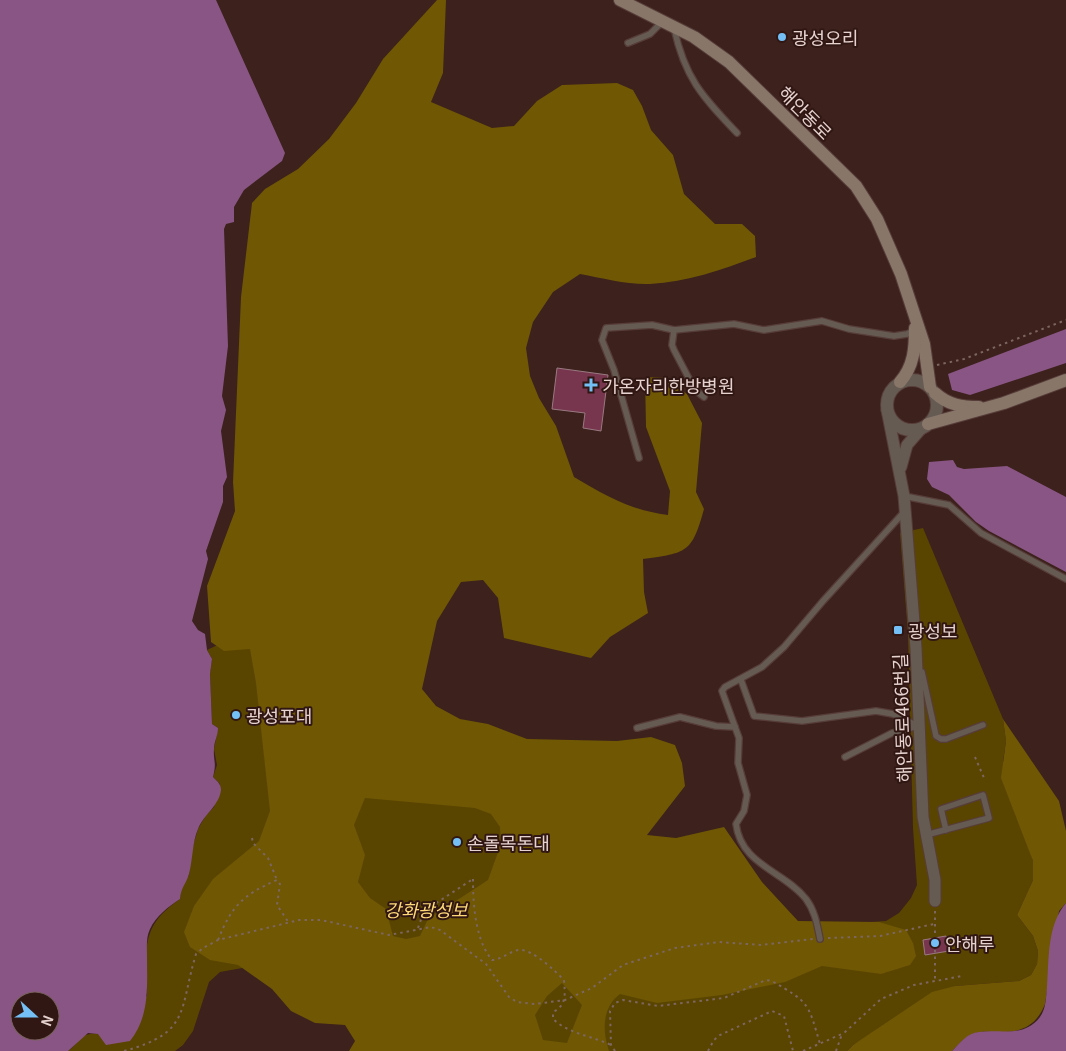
<svg xmlns="http://www.w3.org/2000/svg" width="1066" height="1051" font-family="Georgia,'Noto Sans KR',serif">
  <rect width="100%" height="100%" fill="#3c211c"/>
  <path fill="#5a4500" d="M923,528L1003,719L1006,741L1003,761L1033,861V880L1017,915L1033,936L1038,951L1037,964L1031,975L1019,981L955,986L853,1045L847,1051H387L259,965L220,972L209,982L193,1031L183,1045L175,1051H68C81,1042 79,1032 98,1034L147,996C147,950 138,928 180,899L181,888L189,875L190,856L198,829L206,815L214,807L220,784L213,777L217,765L214,749L218,728L212,724L210,674L212,659L207,650L245,632L755,930L886,921L899,913L911,898L917,885L913,828L908,634L900,533Z"/>
  <g fill="#6f5704" fill-rule="evenodd">
    <path d="M437,0H446L443,73L431,102L492,128L514,126L537,101L562,85L617,83L633,90L642,106L651,130L673,155L684,194L715,224H742L755,236L756,257C721,270 687,282 650,284C628,285 602,278 580,274L553,292L533,322L526,348L530,376L539,398L556,426L574,477C606,496 630,510 668,515L670,491L646,427L645,377L666,378L687,394L702,423L696,492L704,509C692,553 687,553 643,559L644,592L648,613L610,637L591,658L504,638L498,598L483,580L461,582L437,621L422,689L436,706L460,719L488,724L527,739L617,741L651,737L675,745L682,763L685,786L647,835L676,838L724,827L762,882L798,921L879,922L906,930L913,943L916,956L910,965L881,974L822,966L785,982L722,995L657,1003L620,994C602,1007 602,1031 609,1051H349L355,1041L345,1025L315,1023L291,1011L272,989L238,965L210,960L190,947L184,932L194,906L213,879L259,841L270,811L256,683L250,649L224,651L211,642L207,586L235,511L233,482L241,297L252,203L265,189L298,169L329,139L356,103L383,59ZM365,798L475,808L491,814L500,827L501,844L488,880L428,919L420,936L406,939L393,936L386,909L370,898L358,882L365,855L354,825ZM562,983L582,1005L567,1043L543,1040L535,1015L547,996Z"/>
    <path d="M1003,719L1059,801L1066,831V903L1059,911L1045,1004C1036,1027 1020,1033 996,1032C990,1032 982,1031 976,1033C966,1036 959,1044 952,1051H847L853,1045L932,992L955,986L1019,981L1031,975L1037,964L1038,951L1033,936L1017,915L1033,880V861L1001,778L1006,741Z"/>
  </g>
  <g fill="#895584" fill-rule="evenodd">
    <path d="M0,0H216L285,153L282,161L244,190L234,207V222L226,224L224,229L228,346L222,396L226,410L221,431L227,477L223,486V502L206,551L208,559L192,621L198,630L205,634L207,650L212,659L210,674L212,724L218,728C218,736 214,741 214,749C213,761 217,762 213,777C217,781 221,784 221,790C219,806 204,814 198,829C192,843 193,859 189,874C186,884 181,887 180,899C168,907 156,916 150,929C146,937 147,947 147,956C147,986 150,1016 130,1041L106,1045L98,1034L88,1033L68,1051H0ZM20,1001H50V1031H20Z"/>
    <polygon points="1066,329 1066,363 970,395 952,390 948,374"/>
    <polygon points="953,460 957,467 964,469 1007,466 1066,497 1066,572 989,531 976,522 949,495 932,487 927,479 929,462"/>
    <path d="M1066,903V1051H952C960,1043 967,1033 979,1032C1001,1029 1024,1038 1040,1017C1046,1009 1046,997 1047,987C1049,959 1047,925 1066,903Z"/>
  </g>
  <g fill="#77364d" stroke="#9a7982">
    <polygon points="557,368 608,375 601,431 583,428 585,413 552,409"/>
    <polygon points="946,936 949,951 925,955 923,940"/>
  </g>
  <g fill="none" stroke-linecap="round" stroke-linejoin="round">
    <g stroke="#573d39" stroke-width="8">
      <g id="service">
        <path d="M674,28C685,79 703,97 737,133"/>
        <polyline points="628,43 650,34 663,21"/>
        <polyline points="674,330 672,345 674,350 695,390 704,397"/>
        <polyline points="639,458 614,370 602,340 606,328 652,325 674,330 734,324 764,330 822,321 849,329 894,336 907,334 915,330"/>
        <polyline points="904,496 949,505 981,533 1066,579"/>
        <polyline points="922,672 936,736 941,739 946,739 983,725"/>
        <polyline points="741,680 754,716 802,721 876,711 893,714 918,726"/>
        <polyline points="637,728 680,717 716,726 735,727"/>
        <polyline points="845,757 892,733 918,726"/>
        <polyline points="926,835 989,818 983,795 941,809 946,830"/>
        <path d="M820,939C817,924 815,911 806,899C784,871 741,865 736,824L744,811L747,795L738,763L739,738L722,691L725,687L762,667L784,647L823,601L905,511"/>
      </g>
    </g>
    <g stroke="#573d39" stroke-width="13">
      <g id="minor">
        <polyline points="887,410 904,496 916,648 923,817 935,880 935,901"/>
        <polyline points="901,467 907,445 921,429"/>
      </g>
    </g>
    <g stroke="#573d39" stroke-width="14">
      <circle id="tertiary" cx="912" cy="405" r="25"/>
    </g>
    <g stroke="#573d39" stroke-width="14">
      <g id="secondary">
        <polyline points="620,0 694,37 729,62 856,186 877,219 901,274 924,344 930,387"/>
        <path d="M900,382C914,366 915,348 915,328"/>
        <path d="M935,393C948,405 962,407 979,407"/>
        <polyline points="928,424 1004,403 1066,380"/>
      </g>
    </g>
    <g stroke="#7d6560" stroke-width="2" stroke-dasharray="2.5 4" stroke-linecap="butt">
      <polyline points="937,365 964,359 1066,320"/>
      <polyline points="975,757 984,778"/>
      <polyline points="252,838 253,843 268,858 277,880"/>
      <path d="M473,879C473,903 475,940 492,960C502,959 509,952 518,950C532,948 555,971 564,980C565,994 567,1005 553,1012V1019C569,1034 592,1036 611,1045"/>
      <polyline points="935,911 935,981"/>
      <polyline points="418,928 424,911 473,879"/>
      <polyline points="828,938 880,936 934,924"/>
      <path d="M218,940C232,905 243,895 277,880L280,884L277,905L289,923"/>
      <path d="M124,1051C191,1033 179,1010 196,954L203,948L218,940L299,920H321L389,935L431,927L440,930L486,964L509,997L517,1002L535,1004L565,1000L592,988L623,965L675,948L719,942L761,945L813,939"/>
      <path d="M615,1051L611,1045L610,1011L615,1003L623,1000L658,1006L724,998L766,980L772,981C810,1003 808,1003 820,1044"/>
      <polyline points="708,1051 714,1040 720,1035 772,1011 784,1016 793,1051"/>
      <polyline points="803,1051 844,1033 881,999 914,985 962,976"/>
      <polyline points="836,1051 842,1034"/>
    </g>
    <use href="#service" stroke="#665b53" stroke-width="5.5"/>
    <use href="#minor" stroke="#665b53" stroke-width="11"/>
    <use href="#tertiary" stroke="#665b53" stroke-width="12"/>
    <use href="#secondary" stroke="#887669" stroke-width="12"/>
  </g>
  <g fill="#74c0f6" stroke="#311713" stroke-width="2">
    <circle cx="782" cy="37" r="5"/>
    <path d="M588.5 377.5h5v5h5v5h-5v5h-5v-5h-5v-5h5z"/>
    <rect x="893" y="625" width="10" height="10" rx="2.5"/>
    <circle cx="236" cy="715" r="5"/>
    <circle cx="457" cy="842" r="5"/>
    <circle cx="935" cy="943" r="5"/>
  </g>
  <g text-anchor="middle" dominant-baseline="central" stroke-width="4" stroke-linejoin="round" paint-order="stroke">
    <g font-size="18" fill="#e6d3d0" stroke="#311713" text-anchor="start">
      <text x="792" y="37">광성오리</text>
      <text x="602" y="385">가온자리한방병원</text>
      <text x="908" y="630">광성보</text>
      <text x="246" y="715">광성포대</text>
      <text x="467" y="842">손돌목돈대</text>
      <text x="945" y="943">안해루</text>
    </g>
    <g font-size="18" fill="#e6d3d0" stroke="#311713">
      <text transform="translate(806 112) rotate(45)">해안동로</text>
      <text transform="translate(901 718) rotate(-92)">해안동로466번길</text>
    </g>
    <g font-size="18" font-style="italic" fill="#fdd977" stroke="#311713">
      <text x="426" y="909">강화광성보</text>
    </g>
  </g>
  <g transform="translate(35 1016) rotate(111)"><circle r="24" fill="#311713" stroke="#79625f"/>
  <path d="M0-4L9 19L0 12L-9 19Z" fill="#74c0f6"/>
  <text y="-8" font-size="14" font-weight="bold" text-anchor="middle" fill="#e6d3d0">N</text>
  </g>
</svg>
